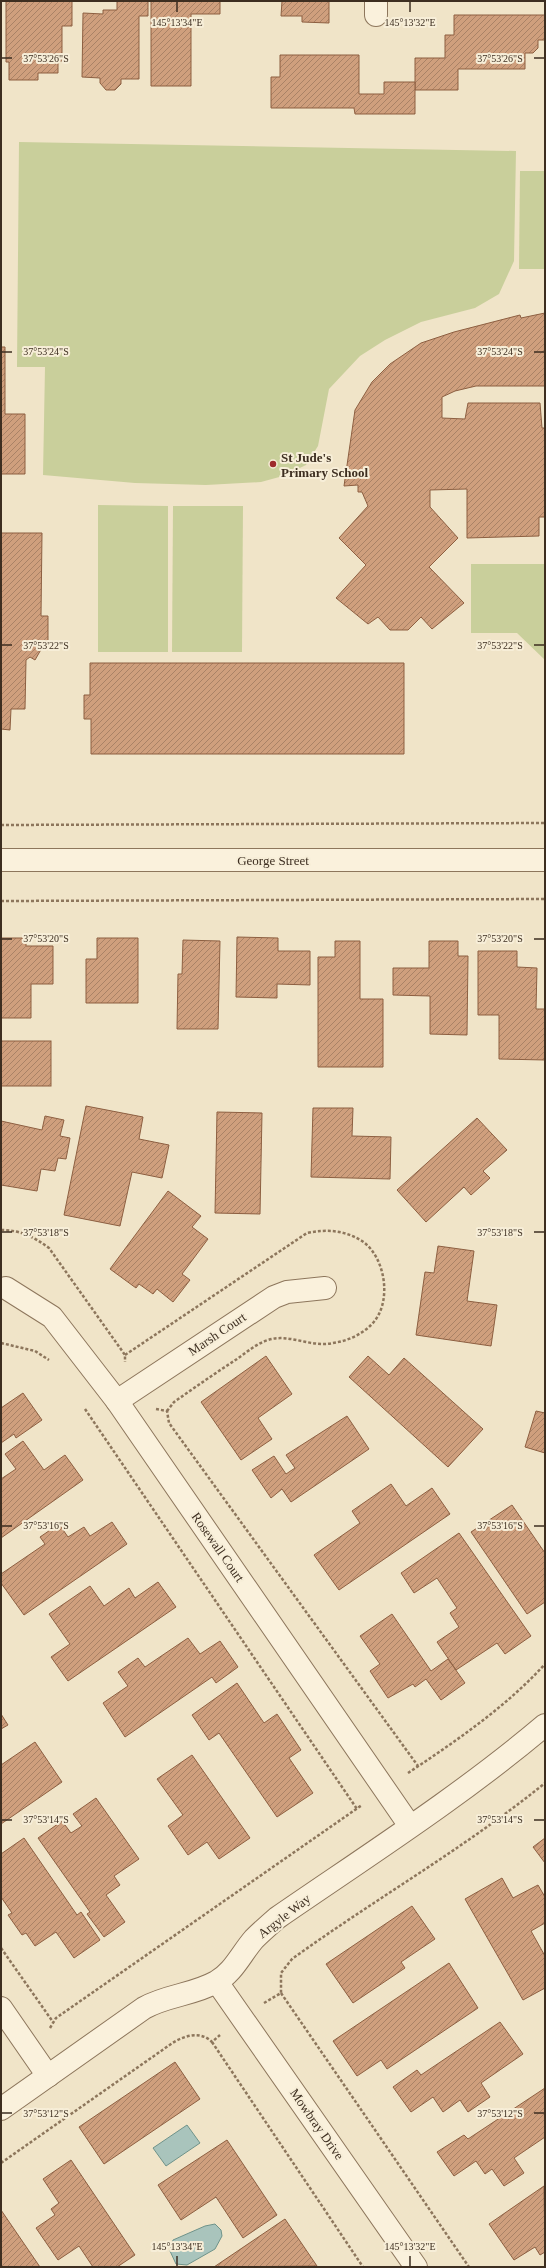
<svg xmlns="http://www.w3.org/2000/svg" width="546" height="2268" font-family="Georgia,serif">
  <defs>
    <pattern id="building-hatch" width="6" height="6" patternUnits="userSpaceOnUse"><rect width="6" height="6" fill="#cf9f7d"/><path d="M-1 1l2-2M0 6l6-6M5 7l2-2" fill="none" stroke="#a98266"/></pattern>
  </defs>
  <rect width="100%" height="100%" fill="#f0e4c8"/>
  <g fill="#c9cf9b">
    <polygon points="19,142 516,151 514,261 499,294 475,308 421,322 385,340 360,356 329,389 318,446 306,465 283,476 261,482 206,485 135,483 43,475 45,367 17,367"/>
    <polygon points="520,171 545,171 545,269 519,269"/>
    <polygon points="98,505 168,506 168,652 98,652"/>
    <polygon points="173,506 243,506 242,652 172,652"/>
    <polygon points="471,564 545,564 545,660 517,633 471,633"/>
  </g>
  <g fill="#a9c4bc" stroke="#6f938a">
    <polygon points="187,2125 200,2143 166,2166 153,2148"/>
    <polygon points="215,2224 221,2230 222,2236 215,2249 187,2265 176,2264 170,2251 173,2240 205,2226"/>
  </g>
  <g fill="url(#building-hatch)" stroke="#8d5f41">
    <polygon points="6,1 72,1 72,26 62,26 62,61 58,61 58,73 38,73 38,80 9,80 9,62 6,62"/>
    <polygon points="117,1 148,1 148,16 139,16 139,79 121,79 121,84 115,90 106,90 100,83 100,78 82,77 83,13 103,14 103,10 117,10"/>
    <polygon points="151,1 220,1 220,14 191,14 191,86 151,86"/>
    <polygon points="282,1 329,1 329,23 302,22 302,16 281,16"/>
    <polygon points="454,15 545,15 545,40 538,40 538,48 533,53 525,53 525,69 458,69 458,90 415,90 415,58 445,58 445,35 454,35"/>
    <polygon points="280,55 359,55 359,94 384,94 384,82 415,82 415,114 355,114 354,108 271,108 271,77 280,77"/>
    <polygon points="545,313 545,386 476,386 455,391 442,397 442,418 465,419 468,403 540,403 542,428 545,428 545,517 539,517 539,536 467,538 467,489 430,490 430,507 458,538 429,567 464,603 432,629 421,617 408,630 390,630 378,617 368,624 336,598 366,565 339,538 368,506 362,492 358,492 358,485 344,486 355,410 372,382 390,364 421,343 454,332 520,315 521,318"/>
    <polygon points="1,347 5,347 5,414 25,414 25,474 1,474"/>
    <polygon points="1,533 42,533 41,616 48,616 48,648 43,646 35,660 30,657 26,660 25,709 11,709 10,730 1,729"/>
    <polygon points="90,663 404,663 404,754 91,754 91,719 84,719 84,695 90,695"/>
    <polygon points="237,937 278,938 278,951 310,951 310,985 277,984 277,998 236,997"/>
    <polygon points="1,938 26,938 26,946 53,946 53,984 31,984 31,1018 1,1018"/>
    <polygon points="97,938 138,938 138,1003 86,1003 86,959 97,959"/>
    <polygon points="183,940 220,941 218,1029 177,1029 178,974 182,974"/>
    <polygon points="335,941 360,941 360,999 383,999 383,1067 318,1067 318,957 335,957"/>
    <polygon points="429,941 458,941 458,956 468,956 467,1035 430,1034 430,996 393,995 393,968 429,968"/>
    <polygon points="478,951 517,951 517,967 537,968 536,1009 545,1009 545,1060 499,1059 499,1015 478,1015"/>
    <rect x="1" y="1041" width="50" height="45"/>
    <polygon points="86,1106 143,1117 139,1139 169,1145 162,1178 132,1172 120,1226 64,1215"/>
    <polygon points="313,1108 353,1108 352,1136 391,1137 390,1179 311,1177"/>
    <polygon points="217,1112 262,1113 260,1214 215,1213"/>
    <polygon points="45,1116 64,1120 60,1136 70,1138 66,1159 58,1158 55,1171 41,1169 37,1191 1,1185 1,1121 42,1130"/>
    <polygon points="477,1118 507,1150 483,1171 490,1178 471,1195 464,1187 426,1222 397,1190"/>
    <polygon points="168,1191 201,1216 192,1227 208,1239 182,1274 190,1280 173,1302 157,1289 153,1294 139,1284 136,1288 110,1269"/>
    <polygon points="438,1246 474,1251 467,1301 497,1305 491,1346 416,1335 425,1272 434,1273"/>
    <polygon points="266,1356 292,1394 258,1418 272,1439 241,1460 201,1402"/>
    <polygon points="368,1356 389,1375 404,1358 483,1429 448,1467 349,1377"/>
    <polygon points="23,1393 42,1420 16,1438 14,1434 1,1443 1,1408"/>
    <polygon points="536,1411 545,1413 545,1453 525,1447"/>
    <polygon points="347,1416 369,1449 291,1502 282,1489 271,1498 252,1470 274,1456 286,1474 295,1468 286,1455"/>
    <polygon points="23,1441 44,1470 65,1455 83,1480 1,1538 1,1479 16,1469 5,1454"/>
    <polygon points="391,1484 406,1506 432,1488 450,1514 339,1590 314,1555 360,1523 352,1511"/>
    <polygon points="512,1505 545,1553 545,1602 527,1614 471,1532"/>
    <polygon points="112,1522 127,1544 24,1615 1,1583 1,1574 45,1544 40,1537 59,1524 68,1537 84,1527 90,1536"/>
    <polygon points="459,1533 531,1636 505,1654 497,1643 456,1670 437,1642 459,1627 450,1613 457,1608 437,1578 414,1593 401,1573"/>
    <polygon points="158,1582 176,1607 68,1681 51,1657 70,1644 49,1614 90,1586 104,1606 129,1588 135,1598"/>
    <polygon points="392,1614 431,1671 448,1659 465,1683 441,1700 426,1679 415,1687 413,1684 388,1698 370,1671 380,1664 360,1636"/>
    <polygon points="188,1638 200,1654 220,1641 238,1667 216,1683 212,1677 125,1737 103,1703 128,1686 118,1672 138,1658 145,1667"/>
    <polygon points="237,1683 264,1723 277,1714 301,1750 289,1758 313,1793 277,1817 219,1733 209,1740 192,1715"/>
    <polygon points="1,1714 8,1725 1,1729"/>
    <polygon points="35,1742 62,1782 1,1824 1,1765"/>
    <polygon points="192,1755 250,1838 219,1859 207,1842 188,1855 168,1826 183,1815 157,1779"/>
    <polygon points="96,1798 139,1859 114,1876 120,1885 106,1895 125,1922 104,1937 87,1914 90,1912 38,1838 62,1821 71,1833 82,1826 73,1814"/>
    <polygon points="24,1838 77,1915 81,1912 100,1940 74,1958 56,1932 35,1946 26,1933 22,1935 8,1915 12,1913 1,1897 1,1854"/>
    <polygon points="545,1838 545,1863 533,1847"/>
    <polygon points="502,1878 513,1898 538,1885 545,1897 545,1923 531,1931 545,1956 545,1988 523,2000 465,1899"/>
    <polygon points="412,1906 435,1939 401,1962 405,1968 353,2003 326,1964"/>
    <polygon points="449,1963 478,2008 387,2069 381,2060 357,2076 333,2041"/>
    <polygon points="500,2022 523,2054 481,2083 490,2097 468,2112 460,2100 443,2112 433,2097 411,2112 393,2087 417,2070 421,2075"/>
    <polygon points="175,2062 200,2099 104,2164 79,2127"/>
    <polygon points="545,2088 545,2137 514,2158 524,2173 504,2186 492,2169 485,2174 476,2161 454,2176 437,2152 464,2135 468,2139"/>
    <polygon points="227,2140 277,2215 243,2238 216,2197 181,2220 158,2185"/>
    <polygon points="71,2160 135,2255 117,2267 93,2267 79,2246 58,2260 36,2228 55,2215 51,2209 59,2203 43,2179"/>
    <polygon points="544,2186 545,2252 540,2255 535,2247 514,2260 489,2224"/>
    <polygon points="1,2210 40,2267 1,2267"/>
    <polygon points="285,2219 317,2266 214,2267"/>
  </g>
  <g fill="none" stroke-linecap="round" stroke-linejoin="round">
    <g stroke="#8d765c" stroke-width="24">
      <g id="street">
        <polyline points="376,15 376,1"/>
        <polyline points="1,860 545,860"/>
        <polyline points="6,1288 52,1317 117,1401 410,1826"/>
        <polyline points="117,1401 274,1297 287,1292 325,1288"/>
        <polyline points="217,1982 416,2267"/>
        <polyline points="1,2008 48,2076"/>
        <path d="M1,2109L144,2008C167,1995 193,1995 216,1982C233,1973 241,1954 254,1939C261,1932 269,1925 277,1918C367,1856 461,1796 545,1725"/>
      </g>
    </g>
    <g stroke="#8d765c" stroke-width="2.5" stroke-dasharray="3 2" stroke-linecap="butt">
      <polyline points="1,825 545,823"/>
      <polyline points="1,901 545,899"/>
      <path d="M1,1230C21,1230 34,1237 49,1248L125,1355V1362"/>
      <polyline points="1,1343 35,1351 49,1360"/>
      <path d="M125,1355L307,1233C327,1229 344,1230 362,1241C386,1257 393,1304 371,1325C361,1335 347,1341 333,1343C311,1348 289,1333 268,1340C255,1344 245,1354 234,1361C214,1374 194,1388 174,1402L167,1411"/>
      <polyline points="85,1409 357,1809"/>
      <polyline points="156,1409 167,1411 169,1423 418,1766"/>
      <path d="M408,1773C456,1741 506,1707 545,1664"/>
      <polyline points="1,1948 53,2022"/>
      <polyline points="281,1993 469,2267"/>
      <path d="M264,2003L281,1993V1973L292,1959C375,1899 465,1848 545,1783"/>
      <polyline points="50,2028 56,2018 362,1805"/>
      <polyline points="212,2042 363,2267"/>
      <path d="M1,2163L171,2044C183,2036 200,2030 212,2042L220,2035"/>
    </g>
    <use href="#street" stroke="#faf1dc" stroke-width="22"/>
  </g>
  <path fill="none" stroke="#3d2e20" stroke-width="1.5" d="M177,2V12M410,2V12M2,58H12M534,58H544M2,352H12M534,352H544M2,645H12M534,645H544M2,939H12M534,939H544M2,1232H12M534,1232H544M2,1526H12M534,1526H544M2,1820H12M534,1820H544M2,2113H12M534,2113H544M177,2256V2266M410,2256V2266"/>
  <circle fill="#9e2a2b" stroke="#f7eed8" stroke-width="1.5" cx="273" cy="464" r="4"/>
  <g text-anchor="middle" dominant-baseline="central" stroke-width="4" stroke-linejoin="round" paint-order="stroke">
    <g font-size="13" font-weight="bold" fill="#3d2e20" stroke="#f7eed8" text-anchor="start">
      <text x="281" y="457">St Jude's<tspan x="281" dy="15">Primary School</tspan></text>
    </g>
    <g font-size="13" fill="#3d2e20" stroke="#f7eed8">
      <text x="273" y="860">George Street</text>
      <text transform="translate(217 1334) rotate(-34)">Marsh Court</text>
      <text transform="translate(218 1547) rotate(55)">Rosewall Court</text>
      <text transform="translate(284 1916) rotate(-38)">Argyle Way</text>
      <text transform="translate(317 2124) rotate(55)">Mowbray Drive</text>
    </g>
  </g>
  <g font-size="10" text-anchor="middle" fill="#3d2e20" stroke="#f7eed8" stroke-width="4" stroke-linejoin="round" paint-order="stroke">
    <text x="177" y="26">145°13'34"E</text>
    <text x="410" y="26">145°13'32"E</text>
    <text x="500" y="62">37°53'26"S</text>
    <text x="46" y="62">37°53'26"S</text>
    <text x="46" y="355">37°53'24"S</text>
    <text x="500" y="355">37°53'24"S</text>
    <text x="46" y="649">37°53'22"S</text>
    <text x="500" y="649">37°53'22"S</text>
    <text x="46" y="942">37°53'20"S</text>
    <text x="500" y="942">37°53'20"S</text>
    <text x="500" y="1236">37°53'18"S</text>
    <text x="46" y="1236">37°53'18"S</text>
    <text x="500" y="1529">37°53'16"S</text>
    <text x="46" y="1529">37°53'16"S</text>
    <text x="500" y="1823">37°53'14"S</text>
    <text x="46" y="1823">37°53'14"S</text>
    <text x="500" y="2117">37°53'12"S</text>
    <text x="46" y="2117">37°53'12"S</text>
    <text x="177" y="2250">145°13'34"E</text>
    <text x="410" y="2250">145°13'32"E</text>
  </g>
  <rect width="546" height="2268" fill="none" stroke="#3d2e20" stroke-width="4"/>
</svg>
